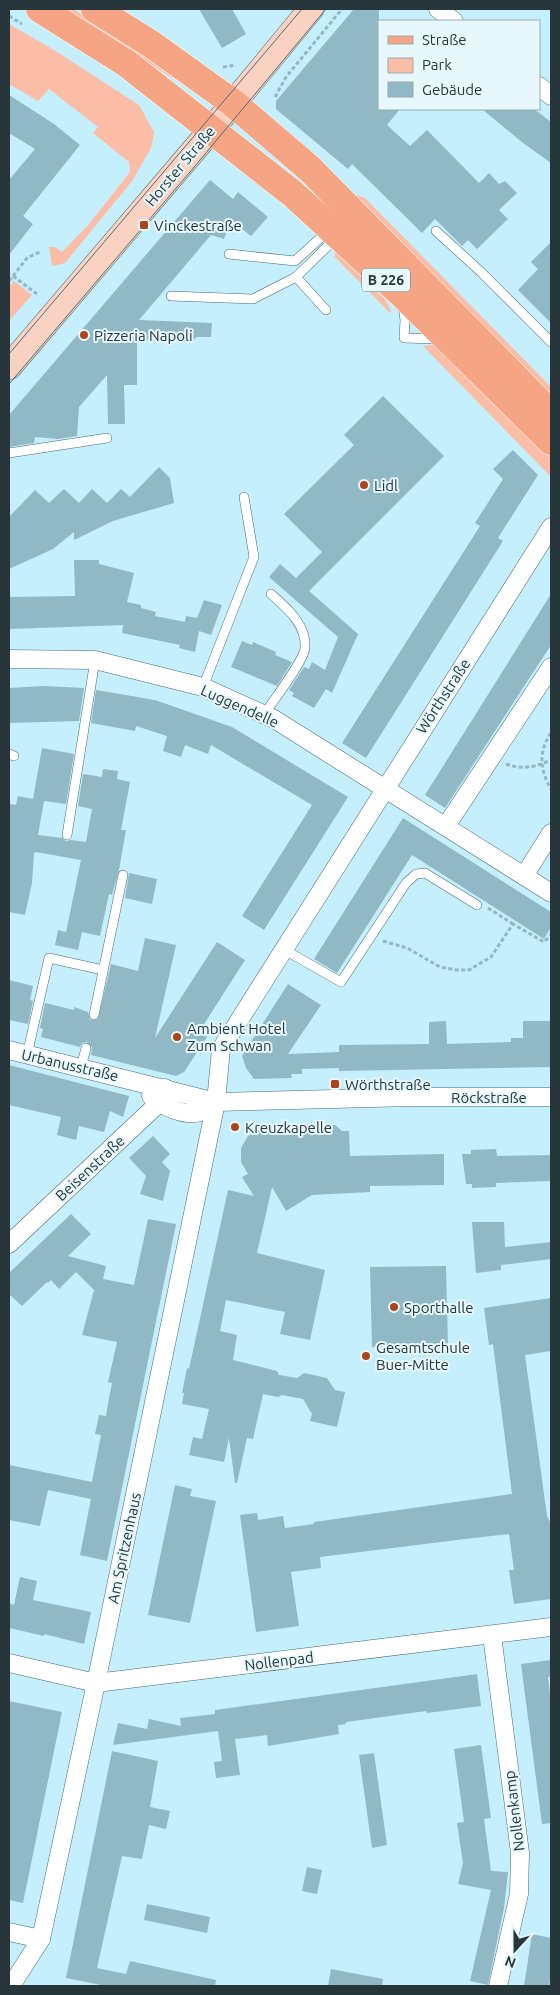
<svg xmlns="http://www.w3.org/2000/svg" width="560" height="1995" font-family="Ubuntu,sans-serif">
  <rect width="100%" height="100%" fill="#c5effc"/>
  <g fill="#fbbda5">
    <polygon points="64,9 73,9 176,73 172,78"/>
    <polygon points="9,24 54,50 139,105 154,132 151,148 132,181 65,263 52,266 49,247 55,247 62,252 64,250 89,224 127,176 130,171 129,162 93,133 98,127 49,89 38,101 9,84"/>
    <polygon points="348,192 365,198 551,387 551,407"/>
    <polygon points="338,247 368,284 385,299 391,311 390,313 334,256"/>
    <polygon points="14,281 32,295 9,321 9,287"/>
    <polygon points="432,345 439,346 551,452 551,477 423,346"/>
  </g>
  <g fill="#90b9c5">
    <polygon points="199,9 232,9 246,34 222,48"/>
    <polygon points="354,9 379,9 379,109 400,109 387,125 410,146 427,130 479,183 489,173 499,184 505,181 517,193 499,210 508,219 477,249 468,240 462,246 435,219 422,233 352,164 348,169 276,109 276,101"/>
    <polygon points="9,95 54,124 80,145 23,216 33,224 9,255 9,180 35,149 9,133"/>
    <polygon points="482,109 534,109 551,122 551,163 523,143"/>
    <polygon points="210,180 233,199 238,192 268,217 251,236 231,220 224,239 211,235 139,320 212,323 211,337 197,337 190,342 137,340 137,385 124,385 125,424 108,424 107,375 79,407 77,436 58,439 35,437 34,443 9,447 9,415"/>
    <polygon points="551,242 551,323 518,290 538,269 531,262"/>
    <polygon points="383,396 444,456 309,591 358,634 332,693 326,689 314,708 292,696 294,693 289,690 304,667 309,669 312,662 325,670 338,637 269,577 280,564 296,578 322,552 284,514 354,445 344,435"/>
    <polygon points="513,450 538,475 498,538 503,541 366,758 342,743 480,526 475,523 503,479 493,469"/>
    <polygon points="159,467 170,478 174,503 113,521 74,540 74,532 53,549 9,569 9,517 35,490 49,503 64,489 79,503 92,489 107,503 121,489 130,497"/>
    <polygon points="74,560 99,560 99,564 134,573 127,602 141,605 141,608 156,612 155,616 185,622 186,616 197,618 204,600 222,605 211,635 199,631 195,652 179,648 180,645 122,633 123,625 10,629 10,597 75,596"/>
    <polygon points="551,594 551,645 445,808 425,795"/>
    <polygon points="242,641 252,645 253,642 276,652 275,655 292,662 277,686 231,667"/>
    <polygon points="44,686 84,688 79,721 9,723 9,688"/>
    <polygon points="96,690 155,700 232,727 348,797 264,930 242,916 312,805 211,745 208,754 185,745 181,757 163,751 167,736 136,726 135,731 91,723"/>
    <polygon points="42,748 74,754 66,804 44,801 38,835 62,838 66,841 71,840 86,842 92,809 78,806 83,774 102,777 103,769 118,771 117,779 130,782 121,830 126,830 119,870 112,895 109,894 100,936 82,932 78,950 55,945 58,930 66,932 81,860 36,852 34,853 32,883 25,915 9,912 9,813 10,804 16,805 18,796 33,799"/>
    <polygon points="403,818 551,912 551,927 544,939 412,855 337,973 314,959"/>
    <polygon points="129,873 157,879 152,904 125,898"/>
    <polygon points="145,938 176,945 155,1038 217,942 245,960 199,1032 207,1037 184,1072 176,1076 91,1055 92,1047 87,1042 82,1043 80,1047 41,1037 43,1029 40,1028 45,1003 74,1010 74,1007 88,1012 90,1020 98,1019 111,964 138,971"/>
    <polygon points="9,980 33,986 30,1000 33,1001 28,1024 9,1020"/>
    <polygon points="288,984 321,1005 288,1054 339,1052 339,1045 429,1044 429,1022 446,1021 447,1044 511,1042 511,1038 523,1038 523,1021 551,1021 551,1067 339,1071 339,1068 302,1069 302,1074 291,1074 292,1078 254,1079 246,1068 242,1056"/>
    <polygon points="9,1065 129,1096 123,1117 110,1111 104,1132 79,1126 76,1140 57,1135 61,1117 9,1105"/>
    <polygon points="312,1125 335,1125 342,1131 349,1131 350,1156 444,1154 444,1185 370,1186 370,1192 312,1195 286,1211 272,1187 257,1253 325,1270 310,1340 280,1334 285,1312 226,1300 220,1331 237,1335 233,1360 277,1371 279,1375 297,1378 304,1373 327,1378 335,1390 345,1392 337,1427 310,1421 312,1414 303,1399 282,1395 278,1397 263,1394 253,1439 247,1438 237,1483 235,1483 229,1438 224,1462 189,1455 193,1437 202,1439 209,1409 182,1404 184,1393 182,1393 187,1368 189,1369 228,1190 254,1196 242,1177 248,1174 241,1162 241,1148 248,1136 259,1129 273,1129 285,1135 303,1135"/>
    <polygon points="153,1136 170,1154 162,1162 170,1171 163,1201 140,1194 146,1176 129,1158"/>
    <polygon points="496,1149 497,1156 551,1155 551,1181 496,1183 496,1187 472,1188 472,1184 466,1184 462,1154 471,1154 471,1150"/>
    <polygon points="71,1214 91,1234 68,1256 106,1266 103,1279 134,1285 148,1219 176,1224 107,1561 80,1555 91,1499 48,1490 40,1526 9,1520 9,1465 92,1482 101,1435 95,1434 99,1415 106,1416 109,1398 112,1383 108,1382 117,1342 82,1335 94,1290 76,1272 59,1289 51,1280 48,1283 47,1282 22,1306 9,1294 9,1273"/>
    <polygon points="472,1222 504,1222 505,1247 551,1242 551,1259 501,1265 501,1270 476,1273"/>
    <polygon points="446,1266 448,1345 372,1347 370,1267"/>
    <polygon points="551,1298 551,1351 525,1355 547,1516 551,1524 551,1599 514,1604 509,1570 514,1570 509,1534 465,1539 320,1557 321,1568 291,1572 299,1626 256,1632 240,1515 257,1513 258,1520 283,1516 285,1528 314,1524 314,1522 512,1494 493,1344 489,1345 484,1308"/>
    <polygon points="175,1485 192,1489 190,1496 216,1501 190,1623 148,1615"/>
    <polygon points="20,1577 37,1581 33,1600 91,1612 84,1644 44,1634 44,1636 9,1628 9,1603 14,1605"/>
    <polygon points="551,1660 551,1676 548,1677 551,1702 551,1823 542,1824 521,1664"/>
    <polygon points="477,1674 481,1706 427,1713 426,1711 346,1722 346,1724 338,1725 339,1734 268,1746 267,1735 235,1739 240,1775 216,1778 214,1762 222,1761 218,1731 113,1745 118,1723 147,1729 149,1719 181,1726 180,1718 215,1714 215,1710"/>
    <polygon points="9,1701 62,1712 23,1903 9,1900"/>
    <polygon points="481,1745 491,1818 484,1819 491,1871 508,1872 504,1908 488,1985 470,1981 491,1890 458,1884 463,1863 457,1823 464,1822 454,1749"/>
    <polygon points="112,1751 158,1761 150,1807 170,1811 166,1829 149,1825 142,1859 122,1856 97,1968 126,1974 130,1961 216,1980 215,1986 106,1986 66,1978"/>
    <polygon points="374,1753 387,1845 372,1848 359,1755"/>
    <polygon points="307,1867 322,1870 317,1894 302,1891"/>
    <polygon points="147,1904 210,1917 207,1933 144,1920"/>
    <polygon points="532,1934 551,1938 551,1974 549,1986 524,1986"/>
    <polygon points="331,1969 383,1979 382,1986 328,1986"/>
  </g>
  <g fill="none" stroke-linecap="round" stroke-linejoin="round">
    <g stroke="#446a75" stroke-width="10">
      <g id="lane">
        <polyline points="436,231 481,272 551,342"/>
        <polyline points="229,254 295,261 329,230"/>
        <polyline points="171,296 253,299 296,277"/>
        <polyline points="403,306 405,320 404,338 438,339"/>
        <polyline points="326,310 296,277 337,237"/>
        <polyline points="9,453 107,438"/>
        <polyline points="203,687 254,557 244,497"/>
        <path d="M264,715C272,702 304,661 305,648C307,625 287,608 271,594"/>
        <polyline points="9,754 14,756"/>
        <polyline points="67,835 95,660"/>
        <polyline points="283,949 341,982 406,883 416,874 425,873 477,905"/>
        <polyline points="94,1015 123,875"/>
        <polyline points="27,1055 49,958 103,970"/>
        <polyline points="81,1067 86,1048"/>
      </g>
    </g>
    <g stroke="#446a75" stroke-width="19">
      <g id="street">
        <polyline points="438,9 454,21"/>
        <polyline points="539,86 551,96"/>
        <polyline points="9,659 95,660 203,687 274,719 551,893"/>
        <polyline points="446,826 551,667"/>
        <polyline points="524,876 551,833"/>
        <polyline points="9,1050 216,1102 412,1097 551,1097"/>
        <path d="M151,1096C163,1107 187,1118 203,1111C207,1109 212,1105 216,1102"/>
        <polyline points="9,1244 159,1103 165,1088"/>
        <polyline points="492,1635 520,1853 519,1894 498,1986"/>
        <polyline points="9,1663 96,1683 551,1627"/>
        <polyline points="9,1932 41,1939"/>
        <polyline points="11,1986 41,1939 96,1683 216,1102 221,1049 551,527"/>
      </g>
    </g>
    <g stroke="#446a75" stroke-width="26">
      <polyline id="secondary" points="9,367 212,129 311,9"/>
    </g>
    <g stroke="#fff" stroke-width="29">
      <g id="primary">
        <polyline points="40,9 126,63 293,194 404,296 551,441"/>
        <polyline points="95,9 151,44 233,103 310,169 551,414"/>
      </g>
    </g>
    <g stroke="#94b6c1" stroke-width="3" stroke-dasharray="4 2.5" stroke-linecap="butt">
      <polyline points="9,16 22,24"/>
      <polyline points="223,67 236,65"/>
      <polyline points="275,97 286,77 342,9"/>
      <polyline points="13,276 27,258 40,252"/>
      <polyline points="9,281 13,276 37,294"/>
      <path d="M551,733C538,752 540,770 551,789"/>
      <path d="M506,764C522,770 536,767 551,760"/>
      <polyline points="488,908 513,924"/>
      <polyline points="383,941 407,948 440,967 456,970 469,970 491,957 513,924 544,942 551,935"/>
    </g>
    <use href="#lane" stroke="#fff" stroke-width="9"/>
    <use href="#street" stroke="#fff" stroke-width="18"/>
    <use href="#secondary" stroke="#fad2c1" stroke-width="25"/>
    <use href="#primary" stroke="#f5a583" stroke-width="28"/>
    <g stroke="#546b72" stroke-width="1">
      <polyline points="9,354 302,9"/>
      <polyline points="9,384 195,166 326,9"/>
    </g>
  </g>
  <g fill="#ac4619" stroke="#e7f8fd" stroke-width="2">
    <rect x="139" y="220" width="10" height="10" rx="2.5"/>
    <circle cx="84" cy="335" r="5"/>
    <circle cx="364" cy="485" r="5"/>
    <circle cx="177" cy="1037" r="5"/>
    <rect x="330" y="1079" width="10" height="10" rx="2.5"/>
    <circle cx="235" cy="1127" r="5"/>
    <circle cx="394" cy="1307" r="5"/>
    <circle cx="366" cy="1356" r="5"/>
  </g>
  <g text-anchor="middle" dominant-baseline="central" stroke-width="4" stroke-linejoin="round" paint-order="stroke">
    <rect fill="#e7f8fd" stroke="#607075" stroke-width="1" x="362" y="268.5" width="48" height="23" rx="4"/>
    <g font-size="14" font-weight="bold" fill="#26363b">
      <text x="386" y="280">B 226</text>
    </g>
    <g font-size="15" fill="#26363b" stroke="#e7f8fd">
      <text transform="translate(180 166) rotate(-50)">Horster Straße</text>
      <text transform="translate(443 696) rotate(-57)">Wörthstraße</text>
      <text transform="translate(240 706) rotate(24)">Luggendelle</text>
      <text transform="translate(70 1065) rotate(13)">Urbanusstraße</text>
      <text x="489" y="1097">Röckstraße</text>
      <text transform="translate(90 1168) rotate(-43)">Beisenstraße</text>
      <text transform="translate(124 1548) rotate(-78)">Am Spritzenhaus</text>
      <text transform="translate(279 1661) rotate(-7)">Nollenpad</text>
      <text transform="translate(514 1811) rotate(-97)">Nollenkamp</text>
    </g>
    <g font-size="15" fill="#26363b" stroke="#e7f8fd" text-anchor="start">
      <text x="154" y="225">Vinckestraße</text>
      <text x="94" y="335">Pizzeria Napoli</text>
      <text x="374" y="485">Lidl</text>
      <text x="187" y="1028">Ambient Hotel<tspan x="187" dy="17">Zum Schwan</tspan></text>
      <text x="345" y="1084">Wörthstraße</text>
      <text x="245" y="1127">Kreuzkapelle</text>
      <text x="404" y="1307">Sporthalle</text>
      <text x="376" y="1347">Gesamtschule<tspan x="376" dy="17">Buer-Mitte</tspan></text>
    </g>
  </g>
  <rect width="560" height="1995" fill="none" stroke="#26363b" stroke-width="20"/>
  <rect x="378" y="20" width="162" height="90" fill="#e7f8fd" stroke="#9aaaaf"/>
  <rect x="388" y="36" width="25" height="8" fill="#f5a583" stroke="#9aaaaf"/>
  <text x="422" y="45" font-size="15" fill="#26363b">Straße</text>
  <rect x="388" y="58" width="25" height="15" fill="#fbbda5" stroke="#9aaaaf"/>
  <text x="422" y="70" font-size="15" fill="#26363b">Park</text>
  <rect x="388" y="82" width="25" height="15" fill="#90b9c5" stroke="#9aaaaf"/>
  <text x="422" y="95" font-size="15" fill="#26363b">Gebäude</text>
  <g transform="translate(515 1950) rotate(201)" stroke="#e7f8fd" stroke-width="4" paint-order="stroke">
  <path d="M0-4L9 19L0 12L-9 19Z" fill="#26363b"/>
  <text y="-8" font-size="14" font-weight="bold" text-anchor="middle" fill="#26363b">N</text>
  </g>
</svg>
